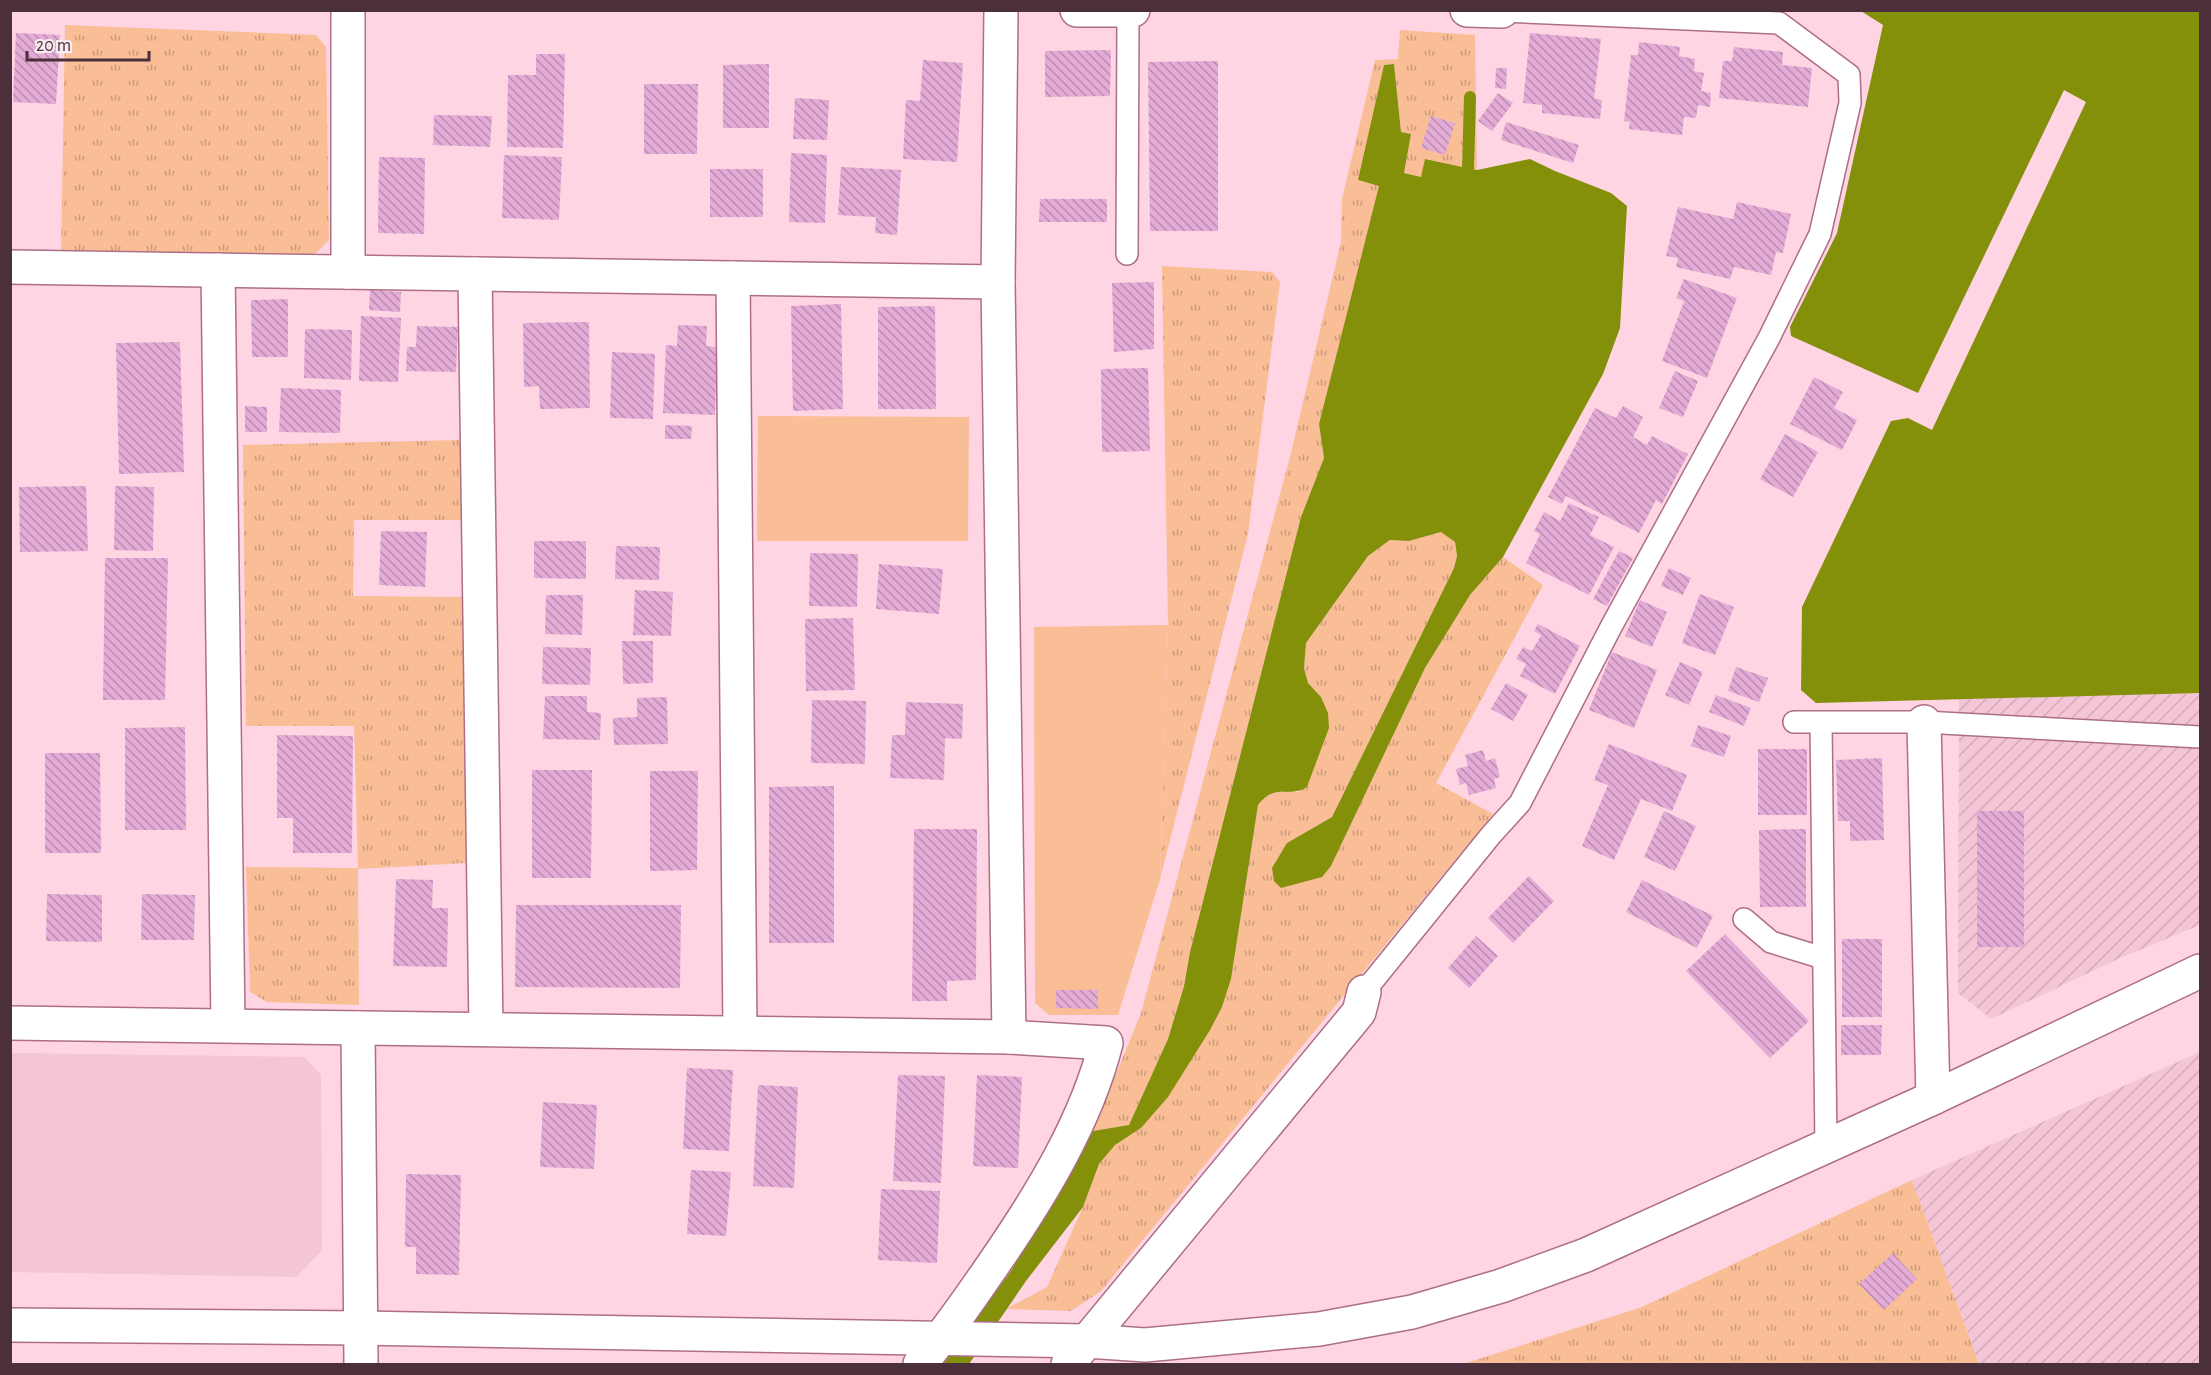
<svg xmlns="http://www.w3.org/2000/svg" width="2211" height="1375" font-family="'Alegreya Sans',sans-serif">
  <defs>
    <pattern id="industrial-furrows" width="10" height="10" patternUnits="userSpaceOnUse" patternTransform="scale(1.5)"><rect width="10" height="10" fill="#f4c5d6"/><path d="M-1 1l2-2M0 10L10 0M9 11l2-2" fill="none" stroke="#d3aab9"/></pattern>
    <pattern id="grass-tufts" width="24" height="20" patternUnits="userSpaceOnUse" patternTransform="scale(1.5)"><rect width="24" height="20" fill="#f9be96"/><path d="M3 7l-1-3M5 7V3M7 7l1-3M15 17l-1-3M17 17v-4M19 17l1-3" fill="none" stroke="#cc9b7c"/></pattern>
    <pattern id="building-back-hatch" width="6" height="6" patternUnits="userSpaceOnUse" patternTransform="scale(1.5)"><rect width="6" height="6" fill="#e3abd6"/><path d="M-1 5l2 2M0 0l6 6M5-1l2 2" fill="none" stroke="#ba8caf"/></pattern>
  </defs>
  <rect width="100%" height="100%" fill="#ffd4e3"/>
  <polygon fill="#f4c5d6" points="11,1053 304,1057 321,1075 322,1250 296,1277 11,1272"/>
  <g fill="url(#industrial-furrows)">
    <polygon points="2200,693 2200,925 2118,959 1991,1019 1958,993 1959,699"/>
    <polygon points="2200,1052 2200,1364 1979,1364 1912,1180"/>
  </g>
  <g fill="url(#grass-tufts)">
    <polygon points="65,25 316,35 326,47 329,240 315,254 61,253"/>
    <polygon points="1400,30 1475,35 1477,170 1426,159 1421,177 1404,173 1411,134 1401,132 1394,64 1384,65 1359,181 1380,185 1319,424 1324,458 1301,517 1190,952 1184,985 1168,1039 1129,1125 1093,1131 1141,1013 1290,457 1341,242 1342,199 1375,60 1398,59"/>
    <polygon points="1162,266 1272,272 1280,282 1248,534 1160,879 1168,625"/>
    <polygon points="461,440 464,520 354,520 353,596 463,597 466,863 358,869 359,1005 267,1002 250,992 246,867 358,868 354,726 246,726 243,445"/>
    <path d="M1442,532L1455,542L1457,556L1454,568L1332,817L1287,843L1331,866L1425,668L1470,595L1503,557L1543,585L1436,783L1493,814L1101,1291L1071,1311L1006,1309L1047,1287L1083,1207L1099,1164L1115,1145L1141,1128L1222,1007L1231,979L1258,805C1271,789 1280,792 1299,792L1321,697L1308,683L1304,668L1306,643L1368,556L1391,540L1409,541Z"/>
    <polygon points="1912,1180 1979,1364 1463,1364 1642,1307"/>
  </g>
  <g fill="#f9be96">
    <polygon points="758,416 969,417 968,541 757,541"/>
    <polygon points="1168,625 1160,879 1118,1015 1049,1015 1035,1003 1034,627"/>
  </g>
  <g fill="#848f0a">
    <polygon points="1861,11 2200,11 2200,693 1816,703 1801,690 1802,607 1891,421 1908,418 1932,430 2086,102 2064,90 1918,393 1791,336 1790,327 1837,233 1883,25"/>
    <path d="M1394,64L1401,132L1411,134L1404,173L1421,177L1425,159L1477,170L1530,159L1555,171L1611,193L1627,206L1620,328L1603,374L1503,557L1470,595L1425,668L1331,866L1322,877L1281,888L1274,881L1272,868L1287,843L1332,817L1454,568L1457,556L1455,542L1441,532L1409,541L1390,540L1368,556L1306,643L1304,668L1308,683L1321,697L1328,713L1329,728L1307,787C1287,799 1276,782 1258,805L1231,979L1222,1007L1210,1030L1168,1097L1141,1128L1115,1145L1099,1164L1083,1207L1026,1281L969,1364H943L1011,1271L1093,1131L1129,1125L1168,1039L1184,986L1190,952L1301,517L1324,458L1319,424L1379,186L1358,180L1384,65Z"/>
  </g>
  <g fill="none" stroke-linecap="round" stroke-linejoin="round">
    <polyline stroke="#848f0a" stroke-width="12" points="1468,168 1470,97"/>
  </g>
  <g fill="url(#building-back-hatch)">
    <polygon points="16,33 60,35 56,104 13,102"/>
    <polygon points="1530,33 1601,39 1594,98 1602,100 1600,119 1542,113 1542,105 1523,103"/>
    <polygon points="1639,42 1680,47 1679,56 1695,59 1694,71 1704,73 1701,91 1711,93 1710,107 1698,105 1696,118 1684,117 1682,135 1629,129 1630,122 1624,121 1631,55 1638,55"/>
    <polygon points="1734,47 1783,52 1782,65 1812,68 1808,107 1719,98 1723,61 1732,61"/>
    <polygon points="1111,50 1110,96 1045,97 1045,51"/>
    <polygon points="536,54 565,54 563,148 507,147 508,75 536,75"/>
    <polygon points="923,60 963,63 957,162 903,159 906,100 920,101"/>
    <polygon points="1218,61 1218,231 1150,231 1148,62"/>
    <polygon points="769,64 769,128 723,128 723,65"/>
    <polygon points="1496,68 1507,68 1506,89 1495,88"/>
    <polygon points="644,84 698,84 697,154 644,154"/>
    <polygon points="1498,93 1513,103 1492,131 1478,121"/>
    <polygon points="795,98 829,100 827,140 793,139"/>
    <polygon points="434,115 492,116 490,147 433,145"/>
    <polygon points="1431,116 1455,123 1445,155 1421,148"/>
    <polygon points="1506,122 1579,145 1573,163 1501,140"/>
    <polygon points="791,153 827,155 825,223 789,222"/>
    <polygon points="504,155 562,157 559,220 502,218"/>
    <polygon points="379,157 425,158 424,234 378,233"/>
    <polygon points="841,167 901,170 897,235 875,233 876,217 838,215"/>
    <rect x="710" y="169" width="53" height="48"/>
    <polygon points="1040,199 1107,199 1107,222 1039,222"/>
    <polygon points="1737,202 1791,214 1783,253 1776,252 1771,275 1734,267 1730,279 1676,267 1678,258 1666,256 1678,207 1733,219"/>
    <polygon points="1684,279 1737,298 1707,378 1662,361 1684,301 1676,298"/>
    <polygon points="1154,282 1154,349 1114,352 1112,283"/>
    <polygon points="370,290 401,292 400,312 369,310"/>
    <polygon points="288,299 288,357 252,357 251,300"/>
    <polygon points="841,304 843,409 793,411 791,306"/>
    <polygon points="935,306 936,409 878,409 878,307"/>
    <polygon points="361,316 401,318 398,382 359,381"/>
    <polygon points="589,322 590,408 540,409 539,386 524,387 523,323"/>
    <polygon points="678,325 707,326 706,346 717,347 715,415 663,413 666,345 677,346"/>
    <polygon points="417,326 458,327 456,372 406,371 407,347 416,347"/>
    <polygon points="305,329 352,330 351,380 304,378"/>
    <polygon points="180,342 184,472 119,474 116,343"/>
    <polygon points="612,352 655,354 653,419 610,418"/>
    <polygon points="1148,368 1150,451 1102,452 1101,369"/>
    <polygon points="1675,371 1698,381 1683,417 1659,408"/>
    <polygon points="1814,377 1843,392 1834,408 1857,420 1842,450 1790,424"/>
    <polygon points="281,388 341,390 340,433 279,432"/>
    <polygon points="245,406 267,407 267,432 245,432"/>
    <polygon points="1623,406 1643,417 1633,437 1647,445 1652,436 1688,454 1662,504 1656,500 1639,533 1566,496 1562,504 1548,497 1595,408 1616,418"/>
    <polygon points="665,425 692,426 691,439 665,439"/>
    <polygon points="1785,434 1818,452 1793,497 1760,479"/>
    <polygon points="86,486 88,551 20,552 19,487"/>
    <polygon points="115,486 154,487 153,551 114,550"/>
    <polygon points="1569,503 1599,517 1590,535 1614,547 1589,595 1526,563 1540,534 1534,531 1544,512 1560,521"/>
    <polygon points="381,531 427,532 425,587 379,585"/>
    <polygon points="534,541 586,541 586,579 534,578"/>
    <polygon points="616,546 660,547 659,580 615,579"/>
    <polygon points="1619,551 1633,558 1607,606 1593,599"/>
    <polygon points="810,553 858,554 857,607 809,606"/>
    <polygon points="105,558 168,558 165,700 103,700"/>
    <polygon points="879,564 943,569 939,614 876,609"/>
    <polygon points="1669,568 1691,578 1683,595 1661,586"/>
    <polygon points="635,590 673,592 671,636 633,635"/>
    <polygon points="1700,594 1734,607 1715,655 1682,643"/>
    <polygon points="546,595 583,595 582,635 545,634"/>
    <polygon points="1640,600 1667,612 1652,647 1625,636"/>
    <polygon points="853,618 855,690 806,691 805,619"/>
    <polygon points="1538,624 1580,646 1555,694 1520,676 1526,664 1516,659 1523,647 1532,651 1541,635 1534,631"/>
    <polygon points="622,641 653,641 653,683 623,684"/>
    <polygon points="543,647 591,648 590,685 542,684"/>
    <polygon points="1612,652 1657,670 1634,728 1589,710"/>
    <polygon points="1680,662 1703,672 1689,705 1665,695"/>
    <polygon points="1736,667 1768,678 1759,702 1728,691"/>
    <polygon points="1506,683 1528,695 1513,721 1491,709"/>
    <polygon points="1716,695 1751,708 1744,726 1709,712"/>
    <polygon points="545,696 587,696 587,712 601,713 600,740 543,739"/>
    <polygon points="667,697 668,744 614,745 613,718 637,717 637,698"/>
    <polygon points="812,700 866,701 865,764 811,763"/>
    <polygon points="906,702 963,704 962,739 945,738 944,780 890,778 892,735 905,735"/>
    <polygon points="1698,725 1731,736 1724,757 1691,746"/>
    <polygon points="185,727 186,830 125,830 125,728"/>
    <polygon points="277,735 353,736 352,853 293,853 293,818 277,818"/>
    <polygon points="1609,744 1687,775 1672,811 1641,799 1614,860 1582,846 1608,785 1594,780"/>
    <rect x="1758" y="749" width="49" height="66"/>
    <polygon points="1483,750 1486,761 1495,758 1500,777 1494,779 1496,788 1469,795 1466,783 1460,785 1456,769 1468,766 1465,755"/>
    <polygon points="45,753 100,753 101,853 45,853"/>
    <polygon points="1882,758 1884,840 1850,841 1850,821 1838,821 1836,760"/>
    <polygon points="532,770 592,770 591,878 532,878"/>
    <polygon points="650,771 698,771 697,870 650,871"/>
    <polygon points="834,786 834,943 769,943 769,787"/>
    <polygon points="1664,811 1696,826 1675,871 1644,857"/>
    <rect x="1977" y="811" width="47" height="136"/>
    <polygon points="914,829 977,829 976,980 947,981 947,1001 912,1001"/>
    <polygon points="1806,829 1806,907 1760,907 1759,830"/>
    <polygon points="1529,876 1554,901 1513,943 1488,918"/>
    <polygon points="396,879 433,880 432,908 448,908 447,967 393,966"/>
    <polygon points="1642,880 1713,916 1697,948 1626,912"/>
    <polygon points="47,894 102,895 102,942 46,941"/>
    <polygon points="142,894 195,895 194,940 141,940"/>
    <polygon points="516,905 681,905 680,988 515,987"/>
    <polygon points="1725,934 1809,1021 1770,1058 1686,971"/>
    <polygon points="1476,936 1498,956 1469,988 1448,968"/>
    <rect x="1842" y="939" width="40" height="78"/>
    <polygon points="1056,990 1098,990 1098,1009 1056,1008"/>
    <polygon points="1841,1025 1882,1025 1881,1055 1841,1055"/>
    <polygon points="687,1068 733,1070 729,1151 683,1149"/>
    <polygon points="898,1075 945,1076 941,1183 893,1181"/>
    <polygon points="977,1075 1022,1077 1018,1168 973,1166"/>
    <polygon points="758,1085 798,1087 794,1188 753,1186"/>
    <polygon points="543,1102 597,1105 594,1169 540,1167"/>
    <polygon points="691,1170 731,1172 726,1236 687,1234"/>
    <polygon points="406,1174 461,1175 459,1275 416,1274 416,1247 405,1247"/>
    <polygon points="881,1189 940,1191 937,1263 878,1260"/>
    <polygon points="1893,1253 1917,1279 1884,1310 1859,1284"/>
  </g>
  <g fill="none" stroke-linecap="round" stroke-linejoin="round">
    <g stroke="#ad6f87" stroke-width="24">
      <g id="service">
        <polyline points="1127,254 1128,12"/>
        <polyline points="1794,722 1924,722 2200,737"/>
        <polyline points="1821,723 1826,1146"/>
        <polyline points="1744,919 1771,942 1823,958"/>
        <polyline points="1364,992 1491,835 1520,803 1611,627 1769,338 1820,234 1850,103 1849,75 1779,23 1502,11"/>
      </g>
    </g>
    <g stroke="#ad6f87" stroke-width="36">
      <g id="minor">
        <polyline points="1001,10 998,282 1009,1037"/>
        <polyline points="1077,10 1133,10"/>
        <polyline points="1467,10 1502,11"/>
        <polyline points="10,267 998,282"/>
        <polyline points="218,270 228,1025"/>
        <polyline points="348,272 348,10"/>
        <polyline points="475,274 486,1029"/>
        <polyline points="733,278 740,1033"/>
        <polyline points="1924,722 1933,1098"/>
        <path d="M10,1023L1009,1037L1106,1043C1086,1122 1041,1195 995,1262C971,1297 947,1332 920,1364"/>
        <polyline points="358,1028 361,1364"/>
        <polyline points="1068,1364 1359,1012 1364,992"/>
      </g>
    </g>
    <g stroke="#ad6f87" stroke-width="36">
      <polyline id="tertiary" points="10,1325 361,1328 1087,1341 1145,1345 1319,1329 1412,1312 1501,1286 1586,1255 1933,1098 2200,971"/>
    </g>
    <use href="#service" stroke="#fff" stroke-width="21"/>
    <use href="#minor" stroke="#fff" stroke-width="33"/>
    <use href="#tertiary" stroke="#fff" stroke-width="33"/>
  </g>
  <rect width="2211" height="1375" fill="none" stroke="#4b303b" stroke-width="24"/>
  <path d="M27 51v9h122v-9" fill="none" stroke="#4b303b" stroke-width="3"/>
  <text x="36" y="51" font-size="18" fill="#4b303b" stroke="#f9eaef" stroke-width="4.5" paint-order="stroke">20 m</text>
</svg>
